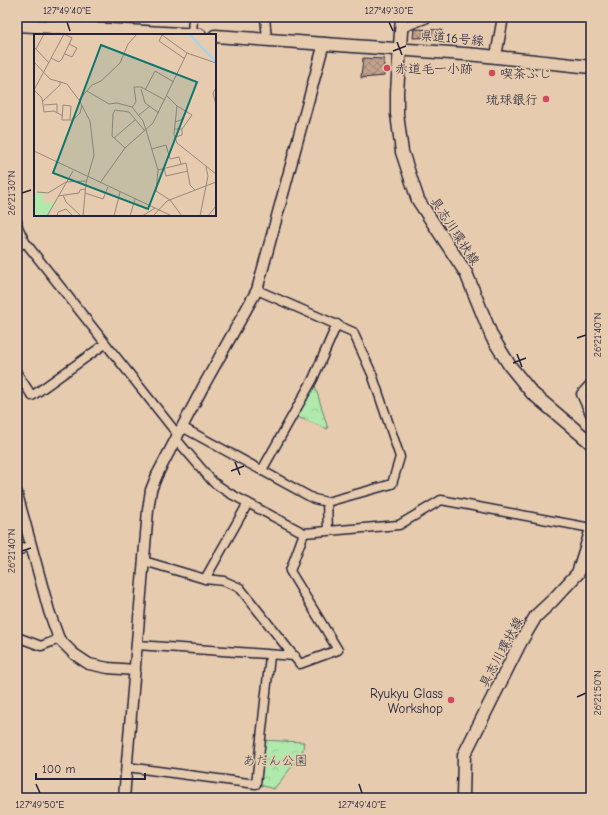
<svg xmlns="http://www.w3.org/2000/svg" width="608" height="815" font-family="'Comic Neue','Klee One',sans-serif">
  <defs>
    <pattern id="forest-crowns" width="20" height="18" patternUnits="userSpaceOnUse"><rect width="20" height="18" fill="#b0e9ac"/><path d="M2 6a3 3 0 1 1 6 0M12 15a3 3 0 1 1 6 0" fill="none" stroke="#97c895"/></pattern>
    <pattern id="building-cross-hatch" width="8" height="8" patternUnits="userSpaceOnUse"><rect width="8" height="8" fill="#c2a38b"/><path d="M0 0l8 8M0 8l8-8" fill="none" stroke="#9d8473"/></pattern>
  </defs>
  <rect width="100%" height="100%" fill="#e6cbae"/>
  <filter id="ink" filterUnits="userSpaceOnUse"><feTurbulence type="fractalNoise" baseFrequency=".025" numOctaves="2"/><feDisplacementMap in="SourceGraphic" scale="8" xChannelSelector="R" yChannelSelector="G"/><feConvolveMatrix kernelMatrix="1 2 1 2 8 2 1 2 1" color-interpolation-filters="sRGB"/></filter>
  <g filter="url(#ink)">
    <g fill="url(#forest-crowns)" stroke="#698674">
      <polygon points="313,379 328,429 292,415"/>
      <polygon points="260,740 304,742 302,754 274,789 256,784"/>
    </g>
    <g fill="url(#building-cross-hatch)" stroke="#22223b">
      <polygon points="414,29 442,30 442,37 413,38"/>
      <polygon points="363,58 384,59 384,76 361,78"/>
    </g>
    <g fill="none" stroke-linecap="round" stroke-linejoin="round">
      <g stroke="#22223b" stroke-width="11">
        <g id="minor">
          <polyline points="92,17 93,28"/>
          <polyline points="265,17 267,39"/>
          <polyline points="402,28 430,17"/>
          <polyline points="192,35 193,17"/>
          <polyline points="17,221 18,227 25,242 178,435"/>
          <polyline points="17,247 25,242"/>
          <polyline points="17,373 32,396 105,344"/>
          <polyline points="591,383 581,394 591,416"/>
          <polyline points="182,427 314,499 327,502 392,484 400,457 372,374 353,332 257,290"/>
          <polyline points="176,439 213,482 229,493 304,533 399,525 441,500 591,528"/>
          <polyline points="262,470 313,379 337,324"/>
          <polyline points="327,502 328,530"/>
          <polyline points="17,552 31,544"/>
          <polyline points="144,561 205,579 224,581 240,588 300,664 338,650 290,571 304,533"/>
          <polyline points="205,579 248,503"/>
          <polyline points="17,637 41,646 59,639"/>
          <polyline points="137,645 295,656"/>
          <polyline points="127,767 256,784 270,656"/>
        </g>
      </g>
      <g stroke="#22223b" stroke-width="13">
        <g id="tertiary">
          <polyline points="496,56 503,17"/>
          <polyline points="17,494 49,611 59,639 74,654 89,664 108,668 135,670"/>
          <polyline points="124,798 148,510 151,490 157,475 204,385 257,290 324,43"/>
        </g>
      </g>
      <g stroke="#22223b" stroke-width="15">
        <g id="secondary">
          <polyline points="402,17 397,92 397,114 402,152 418,200 466,273 492,337 510,366 532,393 591,443"/>
          <polyline points="17,25 200,35"/>
          <polyline points="215,36 478,55 591,67"/>
          <polyline points="463,798 464,755 520,643 536,616 552,601 578,573 591,532"/>
        </g>
      </g>
      <use href="#minor" stroke="#e6cbae" stroke-width="8"/>
      <use href="#tertiary" stroke="#e6cbae" stroke-width="10"/>
      <use href="#secondary" stroke="#e6cbae" stroke-width="12"/>
    </g>
  </g>
  <path fill="none" stroke="#22223b" stroke-width="1.5" d="M67,22L70,31M389,22L393,31M397,42L402,55M393,51L406,46M22,193L31,190M577,338L586,335M517,354L522,367M513,363L526,358M235,462L240,475M231,471L244,466M22,551L31,548M577,697L586,693M36,784L40,793M359,784L362,793"/>
  <g fill="#d1495b" stroke="#e6cbae" stroke-width="1.5">
    <circle cx="387" cy="68" r="4"/>
    <circle cx="492" cy="73" r="4"/>
    <circle cx="546" cy="99" r="4"/>
    <circle cx="451" cy="700" r="4"/>
  </g>
  <g text-anchor="middle" dominant-baseline="central" stroke-width="3" stroke-linejoin="round" paint-order="stroke">
    <g font-size="13" fill="#22223b" stroke="#e6cbae">
      <text transform="translate(452 38) rotate(5)">県道16号線</text>
      <text transform="translate(455 231) rotate(57)">具志川環状線</text>
      <text transform="translate(501 652) rotate(-62)">具志川環状線</text>
    </g>
    <g font-size="13" fill="#22223b" stroke="#e6cbae" text-anchor="start">
      <text x="395" y="68">赤道毛一小跡</text>
      <text x="500" y="73">喫茶ふじ</text>
      <text x="538" y="99" text-anchor="end">琉球銀行</text>
      <text x="443" y="693" text-anchor="end">Ryukyu Glass<tspan x="443" dy="15">Workshop</tspan></text>
    </g>
    <g font-size="13" fill="#37404c" stroke="#e6cbae">
      <text x="275" y="760">あだん公園</text>
    </g>
  </g>
  <g transform="translate(34 34)">
    <rect width="182" height="182" fill="#e6cbae"/>
    <path d="M9,158V167L12,169H17L22,165L13,182H0V164L2,160Z" fill="#b0e9ac"/>
    <path fill="none" stroke="#9cd6fc" stroke-width="2" d="M155,0L182,28"/>
    <path fill="none" stroke="#988780" stroke-width="1" d="M0,13L15,29M2,15L10,0M31,20L38,23L43,14L35,10M17,24L25,28L28,25L38,4L30,0M151,25L125,7L128,1L153,19L182,29M0,28L16,45L33,50L45,66M182,54L179,59L182,71M107,55L111,69L125,79M0,56L8,64L10,78L20,77L29,82M0,56L30,0M111,56L121,37L140,48M53,57L75,70L83,69L98,73L109,87L112,96M133,62L143,72L140,100L143,109L182,140M9,67L26,51V47M10,71L23,70V79M98,73L102,68L100,53H107L131,66M105,81L116,72M36,86L37,72L29,71L28,86H38L40,85L46,79L48,71M141,88L147,86L153,77M141,95H148L158,81L143,72M112,96L124,136L122,157L136,166L148,182M141,103L148,101V95M80,104L101,86M91,114L78,102L79,80L81,76L95,78L111,97M118,115L132,111L136,125L145,123L147,130M0,117L138,182M130,134L132,142L154,137M124,136L152,129L156,151L161,156M66,149L91,114L119,89L153,19M3,158L14,159L32,148L52,147M51,159L69,165L74,153M29,161L32,168L46,181M24,162L45,159L46,156L51,155M13,182L39,137M23,182L24,178L32,175L39,182M49,182L52,149L60,121L56,87L45,66L58,51L67,47L86,29L94,10L103,0M80,182L86,158M96,182L101,165M105,182L110,181L121,174M119,182L133,167L182,148M166,182L174,142L172,133M174,182L182,172"/>
    <path fill="#0f766e" fill-opacity="0.15" stroke="#0f766e" stroke-width="2" d="M67,11L163,48L114,175L19,139Z"/>
    <rect width="182" height="182" fill="none" stroke="#22223b" stroke-width="2"/>
  </g>
  <rect width="608" height="815" fill="none" stroke="#e6cbae" stroke-width="44"/>
  <path d="M36 773v6h109v-6" fill="none" stroke="#22223b" stroke-width="2"/>
  <text x="42" y="773" font-size="12" fill="#22223b" stroke="#e6cbae" stroke-width="3" paint-order="stroke">100 m</text>
  <rect x="22" y="22" width="564" height="771" fill="none" stroke="#22223b" stroke-width="1.5"/>
  <g font-size="10" text-anchor="middle" fill="#22223b">
    <text x="67" y="14">127°49'40"E</text>
    <text x="389" y="14">127°49'30"E</text>
    <text transform="translate(11 193) rotate(-90)" y="4">26°21'30"N</text>
    <text transform="translate(597 335) rotate(-90)" y="4">26°21'40"N</text>
    <text transform="translate(11 551) rotate(-90)" y="4">26°21'40"N</text>
    <text transform="translate(597 693) rotate(-90)" y="4">26°21'50"N</text>
    <text x="40" y="808">127°49'50"E</text>
    <text x="362" y="808">127°49'40"E</text>
  </g>
</svg>
